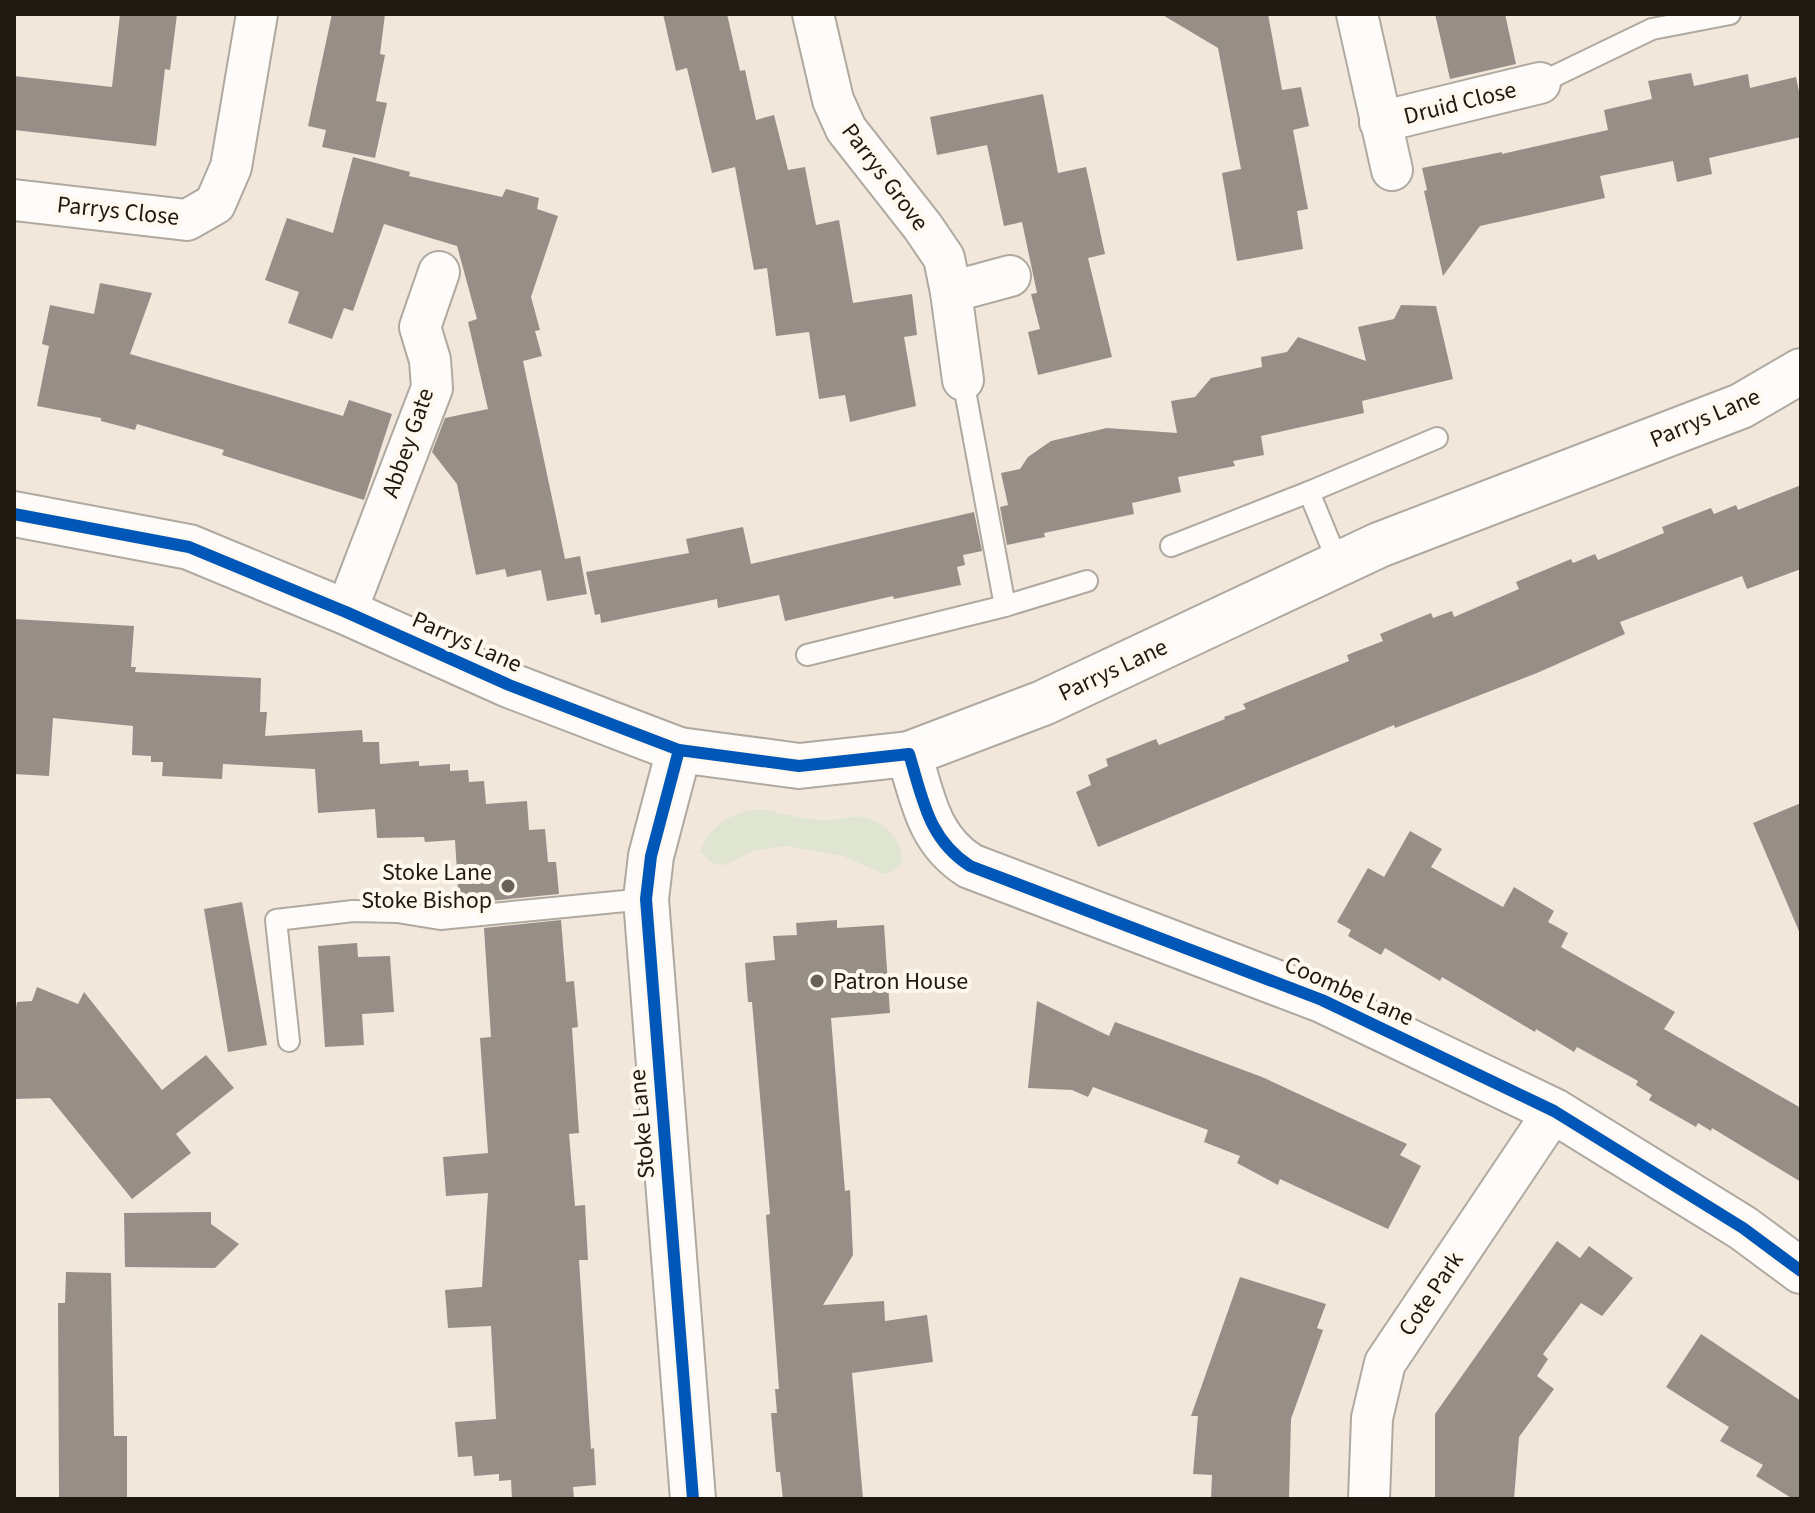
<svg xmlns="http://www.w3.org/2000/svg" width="1815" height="1513" font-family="'Source Sans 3',sans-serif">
  <rect width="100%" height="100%" fill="#f1e8db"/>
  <path fill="#dfe5d1" d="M761,809C782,813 804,820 824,820C837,821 851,815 863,817C886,821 900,839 903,861L893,871L884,874L843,856L787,846L755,850L725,865L714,864L700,852C712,823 731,812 761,809Z"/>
  <g fill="#978f87">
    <polygon points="120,14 177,14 170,70 165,69 156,146 14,130 14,76 112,87"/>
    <polygon points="332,14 385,14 380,54 385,55 376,101 387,103 375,158 322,147 326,130 308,126"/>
    <polygon points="663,14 727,14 740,71 745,70 756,120 774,115 788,170 805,167 816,225 839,220 853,303 912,294 917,335 904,337 916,406 850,422 845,395 819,399 809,332 776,336 767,268 754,270 735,167 712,173 687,68 676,71"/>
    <polygon points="1161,14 1268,14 1282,90 1301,87 1309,126 1293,130 1308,209 1297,211 1303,249 1237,261 1222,173 1241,169 1218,48"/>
    <polygon points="1435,14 1505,14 1516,64 1450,79"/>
    <polygon points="1691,73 1694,86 1748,74 1750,88 1796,77 1801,101 1801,137 1709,158 1712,174 1677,182 1673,161 1600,176 1605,198 1480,226 1443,276 1424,191 1427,190 1422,168 1502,152 1502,154 1608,130 1604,110 1652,99 1648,81"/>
    <polygon points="1043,94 1058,173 1086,167 1105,254 1088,258 1112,357 1038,375 1028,332 1040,329 1031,294 1037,293 1022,222 1004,226 987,145 937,155 930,117"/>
    <polygon points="353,157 410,172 409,176 502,197 506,189 539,198 537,209 558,216 531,297 540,330 535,331 542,356 523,361 565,559 580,556 587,594 547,601 541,570 507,577 505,569 476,575 457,484 432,452 445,418 488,409 468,322 477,319 457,246 384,224 353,311 344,308 332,339 288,323 299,292 265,280 287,218 333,233"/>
    <polygon points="100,283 152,293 130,354 343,416 349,400 392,414 364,500 222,455 224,450 137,424 135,430 101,421 101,418 37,406 49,346 42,344 50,305 94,314"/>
    <polygon points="1401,305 1436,306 1453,379 1362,401 1364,413 1261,436 1264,455 1233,461 1235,466 1178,477 1181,492 1132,503 1134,514 1044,533 1045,537 1007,545 1000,507 1008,505 1001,473 1020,469 1028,457 1051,441 1107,428 1177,433 1171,401 1195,397 1211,378 1262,367 1261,357 1287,352 1298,337 1366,361 1358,327 1394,319"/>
    <polygon points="1801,485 1801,569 1747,589 1742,576 1620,622 1625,634 1537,673 1395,728 1394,725 1098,847 1076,792 1091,785 1088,775 1108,766 1106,759 1156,739 1159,745 1225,719 1224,717 1246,709 1243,704 1349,661 1347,655 1383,641 1380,634 1431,613 1433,618 1452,611 1454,617 1519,589 1516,582 1571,559 1573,563 1595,554 1598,560 1664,533 1662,527 1711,508 1714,514 1736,505 1738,510"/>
    <polygon points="974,512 982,551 963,555 965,565 957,567 961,585 894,599 893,596 785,621 779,595 718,608 717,599 601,623 600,614 595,615 586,572 689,553 686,539 743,527 751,564"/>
    <polygon points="14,619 134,626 131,667 136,667 135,672 261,678 260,712 267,712 265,736 362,730 363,742 379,742 380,764 419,761 419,766 450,764 450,771 468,770 469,782 484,781 486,804 527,801 529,830 545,829 548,862 556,862 559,894 459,904 455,840 425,842 424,837 377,838 375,809 318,813 315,769 223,764 222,779 162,776 163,762 151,762 151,756 132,755 133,726 53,718 49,776 14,774"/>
    <polygon points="1801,803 1801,936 1753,823"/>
    <polygon points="1410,831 1442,849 1431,867 1503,907 1514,887 1554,911 1548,922 1568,933 1561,947 1675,1012 1664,1029 1801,1108 1801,1182 1712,1128 1711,1131 1698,1123 1696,1127 1649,1100 1652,1095 1636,1085 1638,1081 1577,1047 1574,1052 1536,1029 1535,1032 1442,977 1440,981 1385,948 1381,955 1348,936 1351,930 1337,922 1368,868 1384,877"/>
    <polygon points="242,902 267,1045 228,1052 204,909"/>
    <polygon points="561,920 566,982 574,981 578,1027 572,1028 579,1133 569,1134 575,1206 585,1205 588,1260 579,1260 591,1449 594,1448 596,1485 573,1487 574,1499 512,1499 511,1480 499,1481 499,1474 474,1476 472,1456 458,1457 455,1422 496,1419 491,1326 448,1328 445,1290 482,1287 488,1193 446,1196 443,1157 488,1153 480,1038 491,1037 484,928"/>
    <polygon points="837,920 837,928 884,925 890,1013 831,1018 845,1191 850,1190 853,1255 823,1305 884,1301 885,1321 927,1315 933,1362 852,1373 863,1499 783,1499 780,1472 776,1472 771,1413 777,1413 775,1389 779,1389 766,1215 770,1214 752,1002 748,1002 745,963 775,960 773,936 797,935 796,923"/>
    <polygon points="357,943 358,957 390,956 394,1012 362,1014 364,1045 325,1047 318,946"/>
    <polygon points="37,987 78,1004 84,992 162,1090 206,1055 234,1088 176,1134 191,1153 132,1199 50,1098 14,1099 14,1019 17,1002 32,1001"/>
    <polygon points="1037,1001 1109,1036 1115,1022 1262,1077 1407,1144 1400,1155 1421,1166 1388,1229 1280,1179 1278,1185 1237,1163 1240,1156 1204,1142 1208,1130 1093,1087 1088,1097 1072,1090 1028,1088"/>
    <polygon points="211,1212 211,1224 239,1244 215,1268 125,1267 124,1213"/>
    <polygon points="1557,1241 1580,1258 1589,1246 1633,1278 1602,1316 1581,1303 1543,1354 1548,1359 1537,1376 1554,1389 1519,1437 1514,1499 1435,1499 1435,1414"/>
    <polygon points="66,1272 111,1273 114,1436 127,1436 127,1499 59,1499 58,1303 65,1303"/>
    <polygon points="1240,1277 1326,1304 1317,1328 1323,1330 1291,1419 1289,1499 1211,1499 1212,1475 1193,1474 1198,1416 1191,1416"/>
    <polygon points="1701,1334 1801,1401 1801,1499 1793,1499 1756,1476 1763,1465 1720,1441 1729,1427 1666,1387"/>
  </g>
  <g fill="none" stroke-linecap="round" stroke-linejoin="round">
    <g stroke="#b0a99f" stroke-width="24">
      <g id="lane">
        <polyline points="1540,83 1652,29 1730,14"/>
        <polyline points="963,380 1005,606"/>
        <polyline points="1309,492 1339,565"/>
        <polyline points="1171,546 1309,492 1437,438"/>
        <polyline points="807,655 1005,606 1087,581"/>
        <polyline points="289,1041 276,920 353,911 397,912 440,919 646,899"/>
      </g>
    </g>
    <g stroke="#b0a99f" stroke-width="44">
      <g id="street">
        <polyline points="813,14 833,100 846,129 923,227 944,258 951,292 963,380"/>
        <polyline points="1357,14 1392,170"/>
        <polyline points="1380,122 1540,83"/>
        <polyline points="14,200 187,220 215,204 231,167 257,14"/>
        <polyline points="951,292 1010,276"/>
        <polyline points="346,612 432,388 430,360 420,327 439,272"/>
        <polyline points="1369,1499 1372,1418 1385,1363 1554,1111"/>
      </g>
    </g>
    <g stroke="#b0a99f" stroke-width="48">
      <g id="secondary">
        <polyline points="14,514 189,547 346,612 509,685 679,750 799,766 909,754 1043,703 1379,545 1741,406 1801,371"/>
        <polyline points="679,750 651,856 646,899 693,1499"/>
        <path d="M909,754C923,799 928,839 970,866L1322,1000L1554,1111L1743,1228L1801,1271"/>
      </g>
    </g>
    <use href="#lane" stroke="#fdfcfa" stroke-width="20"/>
    <use href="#street" stroke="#fdfcfa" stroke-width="40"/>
    <use href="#secondary" stroke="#fdfcfa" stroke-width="44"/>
    <g stroke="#fef8ef" stroke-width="17">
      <g id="cycleway">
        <path d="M14,514L189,547L346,612L509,685L679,750L799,766L909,754C923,799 928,839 970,866L1322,1000L1554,1111L1743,1228L1801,1271"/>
        <polyline points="679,750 651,856 646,899 693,1499"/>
      </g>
    </g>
    <use href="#cycleway" stroke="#0057b8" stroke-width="12"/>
  </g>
  <g fill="#686158" stroke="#fef8ef" stroke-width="3">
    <circle cx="508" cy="886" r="8"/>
    <circle cx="817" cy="981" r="8"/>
  </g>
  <g text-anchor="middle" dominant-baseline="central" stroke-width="8" stroke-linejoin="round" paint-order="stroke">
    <g font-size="24" fill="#1f1912" stroke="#fef8ef">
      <text transform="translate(1460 103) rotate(-14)">Druid Close</text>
      <text transform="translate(885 177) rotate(53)">Parrys Grove</text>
      <text transform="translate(118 211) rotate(6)">Parrys Close</text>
      <text transform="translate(1705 418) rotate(-23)">Parrys Lane</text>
      <text transform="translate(408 443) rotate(-71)">Abbey Gate</text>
      <text transform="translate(467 642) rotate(24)">Parrys Lane</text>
      <text transform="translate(1113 670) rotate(-25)">Parrys Lane</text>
      <text transform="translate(1349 991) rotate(24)">Coombe Lane</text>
      <text transform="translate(642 1124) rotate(-95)">Stoke Lane</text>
      <text transform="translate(1431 1294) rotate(-56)">Cote Park</text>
    </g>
    <g font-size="24" fill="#1f1912" stroke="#fef8ef" text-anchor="end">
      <text x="492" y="872">Stoke Lane<tspan x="492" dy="28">Stoke Bishop</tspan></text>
      <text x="833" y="981" text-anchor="start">Patron House</text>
    </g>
  </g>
  <rect width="1815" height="1513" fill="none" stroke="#1f1912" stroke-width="32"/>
</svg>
